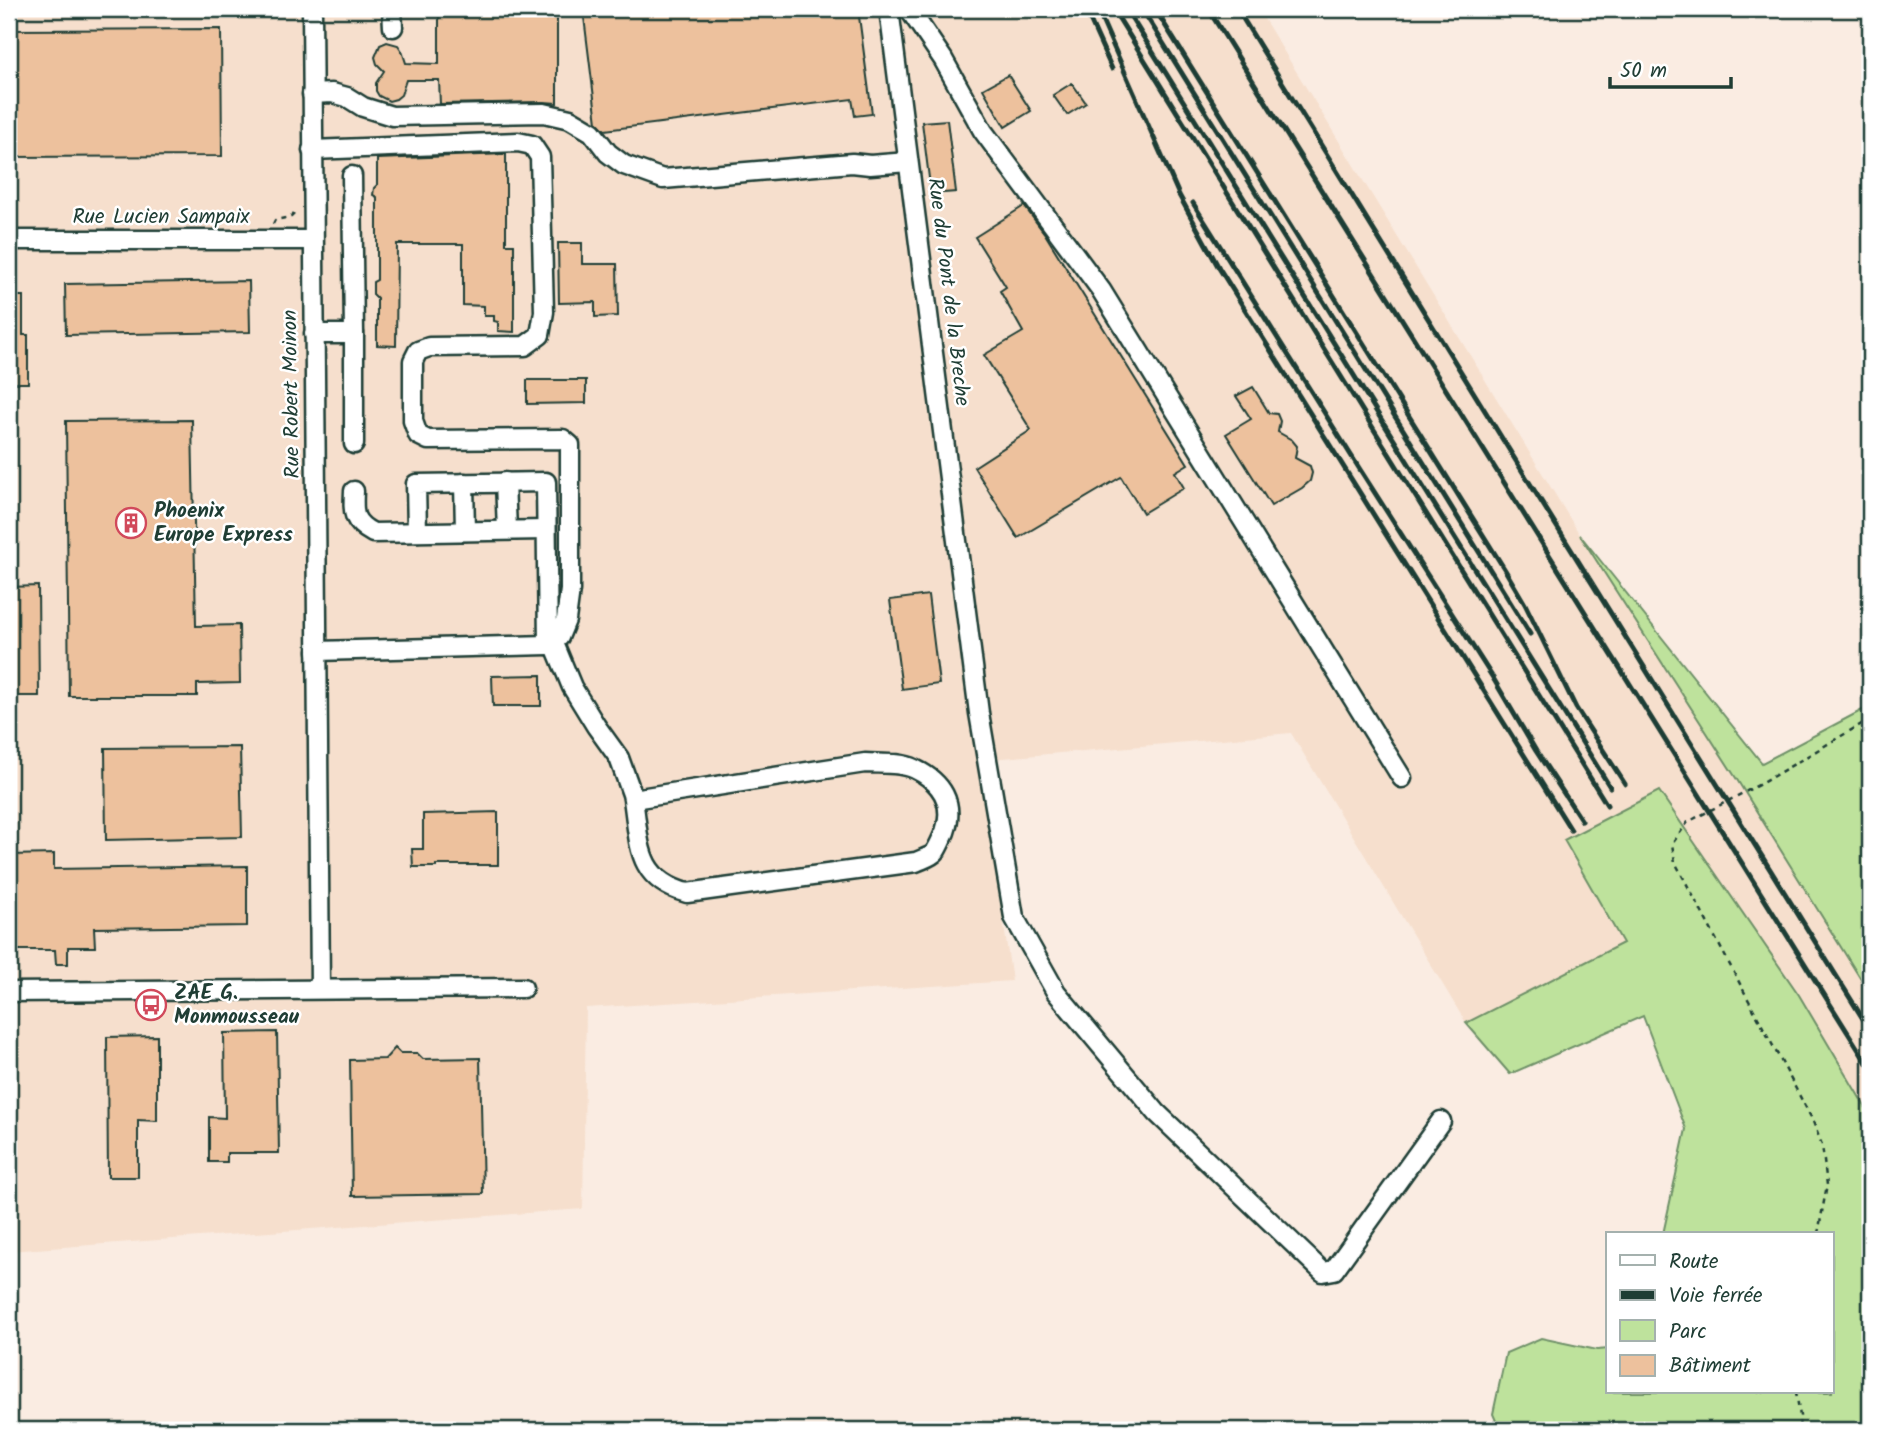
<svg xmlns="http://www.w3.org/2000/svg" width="1879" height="1439" font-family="Kalam,sans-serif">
  <rect width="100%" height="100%" fill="#faece2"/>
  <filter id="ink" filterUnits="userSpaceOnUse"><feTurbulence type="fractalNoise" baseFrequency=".0143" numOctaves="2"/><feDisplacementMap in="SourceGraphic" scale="14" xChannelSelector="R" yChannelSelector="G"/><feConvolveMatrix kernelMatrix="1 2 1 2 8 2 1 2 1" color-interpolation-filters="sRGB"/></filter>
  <g filter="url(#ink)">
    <polygon fill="#f6dfcd" points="9,9 1258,9 1580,535 1736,778 1870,994 1870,1115 1799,995 1659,791 1624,943 1466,1023 1291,733 980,760 1012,981 586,1008 583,1209 9,1251"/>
    <g fill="#bee29c" stroke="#6e9068" stroke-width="2">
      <polygon points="1580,535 1762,763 1870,706 1870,994 1736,778"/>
      <polygon points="1659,791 1799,995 1870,1115 1870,1430 1500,1430 1493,1414 1506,1353 1541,1338 1597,1350 1608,1349 1608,1392 1832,1392 1832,1234 1663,1234 1686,1129 1643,1016 1510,1074 1466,1023 1623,943 1564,840"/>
    </g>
    <g fill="#edc19d" stroke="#1f3d34" stroke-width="2">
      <polygon points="439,9 557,9 557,103 544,102 440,104 439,80 406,80 401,95 396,99 389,101 379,96 376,91 376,83 384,71 377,64 375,57 380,45 387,42 398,45 402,51 406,63 439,64"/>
      <polygon points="583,9 858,9 872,114 855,116 852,99 605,130 597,122"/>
      <polygon points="221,29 222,156 9,157 9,30"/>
      <polygon points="1008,75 1031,111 1005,127 983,89"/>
      <polygon points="1072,83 1086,103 1067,115 1053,95"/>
      <polygon points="947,120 956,192 931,194 922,122"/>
      <polygon points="506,154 506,244 514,244 514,332 498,331 498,322 494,321 494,316 484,316 484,306 463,305 463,244 397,244 396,346 377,345 377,298 373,294 373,282 377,280 377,197 373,195 374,188 377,185 377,159"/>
      <polygon points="1024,206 1045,234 1188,464 1175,472 1184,488 1143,513 1121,477 1018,538 974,467 1031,430 984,355 1023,332 1000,291 1006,287 975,237"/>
      <polygon points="558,243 582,243 582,264 617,264 618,316 595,317 595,302 559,303"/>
      <polygon points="249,281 250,332 66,335 65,284"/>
      <polygon points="9,296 23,296 23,335 28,335 28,383 9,383"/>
      <polygon points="527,380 586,380 586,403 527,404"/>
      <polygon points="1253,387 1269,413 1277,414 1280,421 1278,432 1292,440 1297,446 1295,458 1310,466 1312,473 1310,481 1302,488 1271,506 1226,434 1251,419 1236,396"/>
      <polygon points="192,420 196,626 239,625 240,683 197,684 197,696 69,696 66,421"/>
      <polygon points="38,586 39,696 9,696 9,587"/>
      <polygon points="928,595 939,684 902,689 890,600"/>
      <polygon points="541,675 541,706 493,706 492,676"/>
      <polygon points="240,747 242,837 106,840 105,748"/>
      <polygon points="498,812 498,865 436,865 436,867 413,867 412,849 423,849 423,814"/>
      <polygon points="54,854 54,869 247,866 247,926 94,928 95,947 68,947 68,964 56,964 55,950 9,950 9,855"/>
      <polygon points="277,1032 279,1153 227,1153 227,1162 209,1162 209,1117 225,1118 224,1033"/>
      <polygon points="157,1036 157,1121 138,1120 138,1177 108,1177 107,1037"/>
      <polygon points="395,1048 400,1053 417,1053 423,1059 480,1058 483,1194 352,1196 350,1060 385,1059"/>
    </g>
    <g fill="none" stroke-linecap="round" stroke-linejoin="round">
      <g stroke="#1f3d34" stroke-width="23">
        <g id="minor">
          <polyline points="312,9 320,989"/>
          <polyline points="392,9 393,27"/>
          <polyline points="889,9 979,713 1014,917 1056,992 1157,1113 1323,1272 1334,1270 1441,1121"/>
          <polyline points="909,9 943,59 983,131 1101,290 1402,778"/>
          <polyline points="312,94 332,93 347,97 363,107 392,116 544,113 570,119 592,132 608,153 624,165 663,179 852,163 870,165 908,162"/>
          <polyline points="312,150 518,142 532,145 540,157 544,312 540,335 525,346 429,347 418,351 413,361 413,421 418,435 428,440 563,439 570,445 570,590 566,620 559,637 548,645 317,651"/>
          <polyline points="9,240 313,240"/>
          <polyline points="314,334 354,334 352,176"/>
          <polyline points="354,444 354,334"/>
          <polyline points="505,482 507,530"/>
          <polyline points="464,483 465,531"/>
          <path d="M354,491C353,513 352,522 373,533L546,530"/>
          <polyline points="417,532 416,484 546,482 548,645"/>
          <path d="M553,641L572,687L596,726L619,758L632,794L633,799C640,844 636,879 687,893L916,862C922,859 931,857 935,852C939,846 942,838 945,832C955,803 942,782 915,769C900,762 881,764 865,763L633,799"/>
          <polyline points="9,992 523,988"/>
        </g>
      </g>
      <g stroke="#1f3d34" stroke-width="2.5" stroke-dasharray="5 5" stroke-linecap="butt">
        <polyline points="273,224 275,220 291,217 296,212"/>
        <polyline points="1818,1234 1827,1185 1822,1145 1812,1119 1675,862 1672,844 1688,822 1762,783 1870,719"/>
        <polyline points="1796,1392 1800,1416 1799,1430"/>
      </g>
      <use href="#minor" stroke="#fff" stroke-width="18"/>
      <g stroke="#1f3d34" stroke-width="5">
        <polyline points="1085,9 1112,69"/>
        <polyline points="1097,9 1179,195 1219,268 1571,830"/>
        <polyline points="1113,9 1607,805"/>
        <polyline points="1126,9 1610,787"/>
        <polyline points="1142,9 1530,634"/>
        <polyline points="1155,9 1505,570 1525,604 1576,708 1625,784"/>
        <polyline points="1208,9 1870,1068"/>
        <polyline points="1237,9 1516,461 1870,1030"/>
        <polyline points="1193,203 1359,468 1493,678 1536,751 1582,821"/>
      </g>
    </g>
  </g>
  <defs>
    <g id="building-ring" transform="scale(1.575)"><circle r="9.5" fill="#fff" stroke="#d1495b" stroke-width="1.5"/><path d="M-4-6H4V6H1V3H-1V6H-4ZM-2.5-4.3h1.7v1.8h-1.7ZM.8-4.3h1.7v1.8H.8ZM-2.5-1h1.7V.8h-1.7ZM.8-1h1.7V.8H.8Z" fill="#d1495b"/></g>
    <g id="bus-ring" transform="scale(1.575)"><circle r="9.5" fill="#fff" stroke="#d1495b" stroke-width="1.5"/><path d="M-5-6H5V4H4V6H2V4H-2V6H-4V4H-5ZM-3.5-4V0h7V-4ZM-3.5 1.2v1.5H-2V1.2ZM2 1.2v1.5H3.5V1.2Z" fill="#d1495b"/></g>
  </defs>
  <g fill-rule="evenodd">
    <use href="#building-ring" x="131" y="523"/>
    <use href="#bus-ring" x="151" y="1005"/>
  </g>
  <g text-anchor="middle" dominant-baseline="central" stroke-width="5" stroke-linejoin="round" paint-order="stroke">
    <g font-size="21" fill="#1f3d34" stroke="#fff">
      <text x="161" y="217">Rue Lucien Sampaix</text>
      <text transform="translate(948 292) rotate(83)">Rue du Pont de la Breche</text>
      <text transform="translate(292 394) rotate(-91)">Rue Robert Moinon</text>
    </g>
    <g font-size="21" font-weight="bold" fill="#1f3d34" stroke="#fff" text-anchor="start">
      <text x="154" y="511">Phoenix<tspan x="154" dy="24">Europe Express</tspan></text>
      <text x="174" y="993">ZAE G.<tspan x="174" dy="24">Monmousseau</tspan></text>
    </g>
  </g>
  <rect width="1879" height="1439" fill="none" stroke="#fff" stroke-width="35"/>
  <rect x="18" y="18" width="1844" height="1404" fill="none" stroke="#1f3d34" stroke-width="2.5" filter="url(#ink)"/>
  <rect x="1606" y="1232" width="228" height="161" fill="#ffffff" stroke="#a5b1ae" stroke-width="2"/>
  <rect x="1620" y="1255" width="35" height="10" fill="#ffffff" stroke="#a5b1ae" stroke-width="2"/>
  <text x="1669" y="1268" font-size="21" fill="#1f3d34">Route</text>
  <rect x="1620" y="1290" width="35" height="10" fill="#1f3d34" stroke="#a5b1ae" stroke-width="2"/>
  <text x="1669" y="1302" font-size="21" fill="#1f3d34">Voie ferrée</text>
  <rect x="1620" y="1320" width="35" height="21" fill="#bee29c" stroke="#a5b1ae" stroke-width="2"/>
  <text x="1669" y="1338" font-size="21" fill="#1f3d34">Parc</text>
  <rect x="1620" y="1355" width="35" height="21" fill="#edc19d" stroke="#a5b1ae" stroke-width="2"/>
  <text x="1669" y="1372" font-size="21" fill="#1f3d34">Bâtiment</text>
  <path d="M1610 77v10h121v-10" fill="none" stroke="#1f3d34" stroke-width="3.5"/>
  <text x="1620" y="77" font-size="21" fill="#1f3d34" stroke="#ffffff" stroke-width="5" paint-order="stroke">50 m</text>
</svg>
